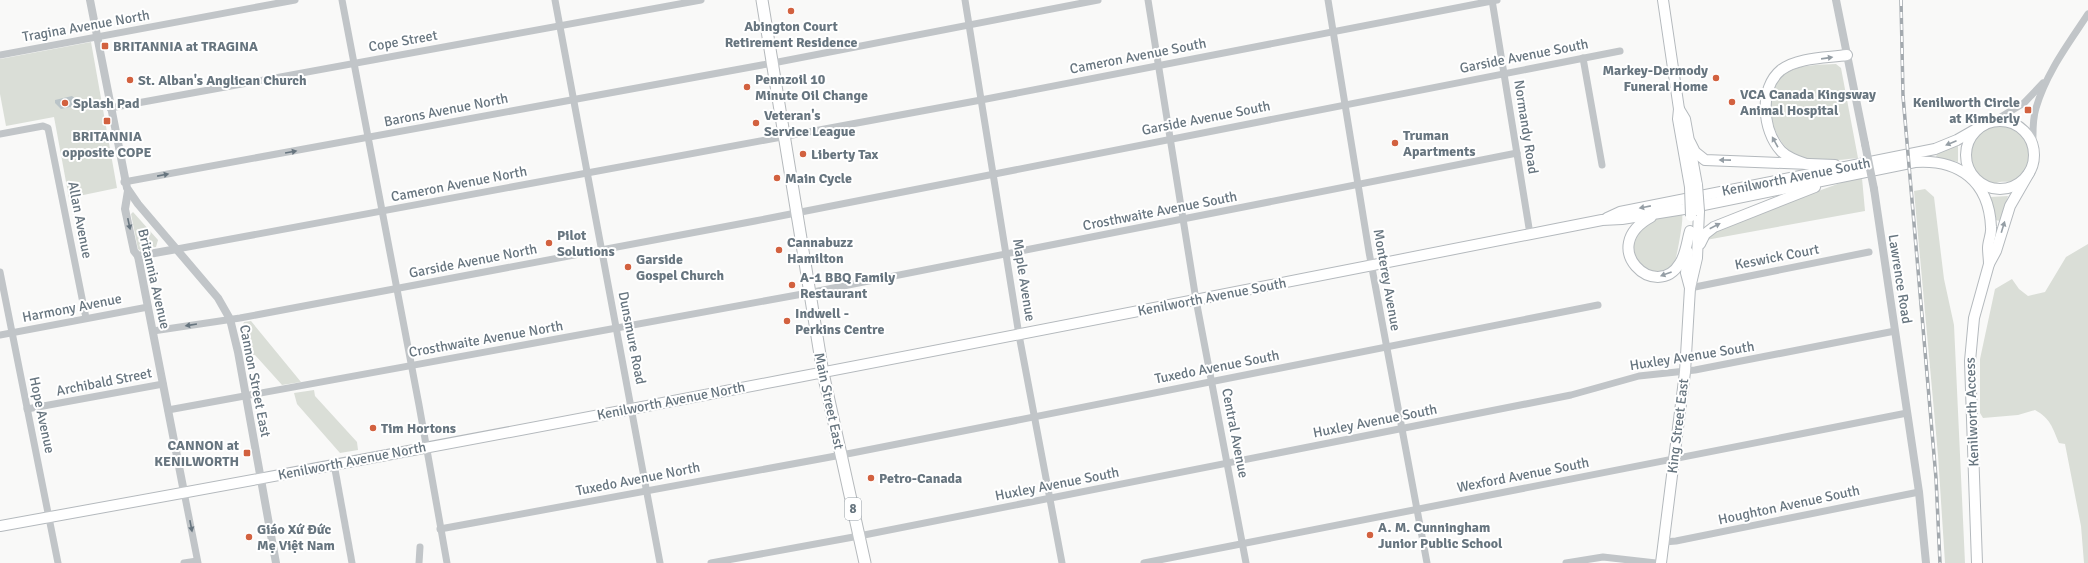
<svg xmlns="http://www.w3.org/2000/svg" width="2088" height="563" font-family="Signika,sans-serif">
  <rect width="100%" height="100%" fill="#f9f9f8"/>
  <g fill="#daded7">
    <polygon points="91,42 117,188 69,198 54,117 6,126 0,94 0,59"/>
    <path d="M1836,64L1841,68L1858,158C1842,160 1815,163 1800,157C1770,146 1758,89 1788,72C1801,64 1821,65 1836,64Z"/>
    <path d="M1997,124C2024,125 2041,156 2021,177C2012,186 2001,178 1993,185C1958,174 1961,131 1997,124Z"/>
    <polygon points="1958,145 1958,162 1936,157 1937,154"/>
    <polygon points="1862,178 1865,211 1706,240 1715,229 1843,182"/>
    <polygon points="1925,189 1934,197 1944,279 1954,325 1965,563 1945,563 1938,455 1914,191"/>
    <polygon points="2008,196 2000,221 1995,220 1990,197"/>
    <polygon points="133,212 158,240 156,247 144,248 144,250 141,251 138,249 131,214"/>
    <path d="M1682,214C1684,219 1677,255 1675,261L1677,263L1670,269L1651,273L1636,262C1627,221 1649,220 1682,214Z"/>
    <path d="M2088,244V563H2084L2081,526L2065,444L2059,443C2052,427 2051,419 2035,410L2018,415L1983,418L1980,413V359L1995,289L2012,279L2019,289L2028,296L2045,292L2066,257Z"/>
    <polygon points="251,321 301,382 282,385 255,355 246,356 241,328 244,322"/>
    <polygon points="314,390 315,396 357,442 358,450 340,453 297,404 294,393"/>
  </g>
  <polygon fill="#bac4c8" points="72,96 77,100 74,106 61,109 55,103 55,100"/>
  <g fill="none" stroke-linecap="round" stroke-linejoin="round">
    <g stroke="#b4b9bd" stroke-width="12">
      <g id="secondary">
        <polyline points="1663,0 1679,109 1678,119 1690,187"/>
        <polyline points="1679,109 1685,119 1697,185"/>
        <circle cx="2000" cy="155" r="34"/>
        <polyline points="1690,142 1695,152 1705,160 1835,165"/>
        <path d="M1806,164C1797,161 1788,158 1781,151C1762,130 1759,88 1781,70C1798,57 1827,58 1847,55"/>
        <path d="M1651,217C1596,247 1656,303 1680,263C1686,254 1687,241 1690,231"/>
        <polyline points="1607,218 1620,212 1935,149 1957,140 1985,124"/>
        <polyline points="1700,244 1705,234 1714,227 1815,187"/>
        <polyline points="1688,252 1686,273 1690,288"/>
        <path d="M0,526C535,430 1069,325 1602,220L1622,219L1684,209L1915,162C1959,159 1989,181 1991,227C1992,234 1988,241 1988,248C1988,253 1989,259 1989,264"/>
        <polyline points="1661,563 1685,372 1690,288 1697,258 1699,211"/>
        <polyline points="1977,563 1970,361 1974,318 1989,264 1996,251 2010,206 2029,173"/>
      </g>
    </g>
    <g stroke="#b5b9bc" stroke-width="13">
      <polyline id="primary" points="762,0 823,373 865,563"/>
    </g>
    <g stroke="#c1c5c8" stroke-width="7">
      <polyline points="342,0 419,405 447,563"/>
      <polyline points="555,0 660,563"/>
      <polyline points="965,0 1019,335 1062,563"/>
      <polyline points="1148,0 1196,300 1246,563"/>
      <polyline points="1328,0 1369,252 1427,563"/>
      <polyline points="1492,0 1530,234"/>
      <polyline points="0,55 295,0"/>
      <polyline points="1583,58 1602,165"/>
      <polyline points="110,108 701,0"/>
      <polyline points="1994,121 2024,103 2043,83"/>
      <polyline points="0,134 43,126 48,128 86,318"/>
      <path d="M2033,147C2033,134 2032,121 2036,108C2046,73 2069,43 2088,14"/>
      <polyline points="124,182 773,63 1098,0"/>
      <polyline points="177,249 981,100 1497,0"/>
      <polyline points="0,272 58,563"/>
      <polyline points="1690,288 1869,252"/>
      <polyline points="153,331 240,318 755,221 1620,51"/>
      <polyline points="0,335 148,307"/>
      <polyline points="27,409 163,384"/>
      <polyline points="168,410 808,293 1517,153"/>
      <polyline points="334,464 352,563"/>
      <polyline points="184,492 198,563"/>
      <polyline points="440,529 852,453 1598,305"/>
      <polyline points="1664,542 1676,541 1919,492"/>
      <polyline points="184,563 197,561"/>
      <polyline points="419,563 420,547"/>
      <polyline points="711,563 859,536 1571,395 1639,376 1695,370 1895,331"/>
      <polyline points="1144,563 1907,413"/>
      <polyline points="1566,563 1603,557 1656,563"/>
    </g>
    <g stroke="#c1c5c8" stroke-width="8">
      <polyline points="90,0 127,188 138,204 218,298 230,319 238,352 276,563"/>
      <polyline points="1836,0 1865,144"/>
      <polyline points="1874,189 1919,492 1926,563"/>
      <polyline points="128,191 125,209 134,251 138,256 184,492"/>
      <polyline points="138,256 177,249"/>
    </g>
    <use href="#secondary" stroke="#fff" stroke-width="10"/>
    <use href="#primary" stroke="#fff" stroke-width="11"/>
    <g stroke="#a3a9ae" stroke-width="3.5">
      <polyline id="rail" points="1901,0 1903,96 1936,478 1940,563"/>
    </g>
    <use href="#rail" stroke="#fff" stroke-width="2" stroke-dasharray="6" stroke-linecap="butt"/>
    <g stroke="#b4b9bd" stroke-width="12" stroke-linecap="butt">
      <g id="secondary-bridge">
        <polyline points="1697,185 1699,211"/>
        <polyline points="1690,187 1691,216"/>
      </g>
    </g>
    <polyline stroke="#c1c5c8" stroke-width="8" points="1865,144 1874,189"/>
    <use href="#secondary-bridge" stroke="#fff" stroke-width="10"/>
  </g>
  <defs><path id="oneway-solid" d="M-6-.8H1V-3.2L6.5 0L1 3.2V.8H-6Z"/></defs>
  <g fill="#959ea5">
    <use href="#oneway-solid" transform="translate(1827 58) rotate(-8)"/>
    <use href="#oneway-solid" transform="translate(1775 142) rotate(-119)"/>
    <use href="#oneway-solid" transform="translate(1951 143) rotate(157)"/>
    <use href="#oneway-solid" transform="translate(1725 160) rotate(-179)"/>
    <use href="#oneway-solid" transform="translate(1645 207) rotate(169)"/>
    <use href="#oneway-solid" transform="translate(1715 226) rotate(-27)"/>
    <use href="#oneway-solid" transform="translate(2003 227) rotate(-73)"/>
    <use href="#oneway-solid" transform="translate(1666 274) rotate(160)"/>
  </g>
  <g fill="#67757f">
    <use href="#oneway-solid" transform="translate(291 152) rotate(-10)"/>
    <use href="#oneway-solid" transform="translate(163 175) rotate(-11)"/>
    <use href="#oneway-solid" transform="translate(129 224) rotate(78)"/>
    <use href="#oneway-solid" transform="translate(191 325) rotate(171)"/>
    <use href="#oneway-solid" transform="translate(191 526) rotate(79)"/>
  </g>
  <g fill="#d2613f" stroke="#fff" stroke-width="1.5">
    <circle cx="791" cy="11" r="4"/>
    <rect x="101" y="42" width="8" height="8" rx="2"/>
    <circle cx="1716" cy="78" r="4"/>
    <circle cx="130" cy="80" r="4"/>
    <circle cx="747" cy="87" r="4"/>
    <circle cx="1732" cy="102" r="4"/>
    <circle cx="65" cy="103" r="4"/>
    <rect x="2024" y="106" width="8" height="8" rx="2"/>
    <rect x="103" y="117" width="8" height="8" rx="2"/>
    <circle cx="756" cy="123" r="4"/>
    <circle cx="1395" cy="143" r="4"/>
    <circle cx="803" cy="154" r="4"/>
    <circle cx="777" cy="178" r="4"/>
    <circle cx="549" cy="243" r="4"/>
    <circle cx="779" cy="250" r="4"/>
    <circle cx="628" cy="267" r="4"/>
    <circle cx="792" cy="285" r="4"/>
    <circle cx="787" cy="321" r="4"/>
    <circle cx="373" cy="428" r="4"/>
    <rect x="243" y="449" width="8" height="8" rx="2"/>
    <circle cx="871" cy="478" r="4"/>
    <circle cx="1370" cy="535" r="4"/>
    <circle cx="249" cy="537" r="4"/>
  </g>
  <g text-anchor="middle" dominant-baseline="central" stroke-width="4" stroke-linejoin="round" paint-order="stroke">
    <rect fill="#fff" stroke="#959ea5" stroke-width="1" x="845" y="498" width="16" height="22" rx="3"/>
    <g font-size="13" font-weight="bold" fill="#67757f">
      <text x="853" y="509">8</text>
    </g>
    <g font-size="14" fill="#67757f" stroke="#fff">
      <text transform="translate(86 26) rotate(-10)">Tragina Avenue North</text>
      <text transform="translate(403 41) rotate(-10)">Cope Street</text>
      <text transform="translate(1138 56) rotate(-11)">Cameron Avenue South</text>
      <text transform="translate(1524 56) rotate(-11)">Garside Avenue South</text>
      <text transform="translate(446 110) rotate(-11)">Barons Avenue North</text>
      <text transform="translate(1206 118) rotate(-11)">Garside Avenue South</text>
      <text transform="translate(1526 127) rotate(81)">Normandy Road</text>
      <text transform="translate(1796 177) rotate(-11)">Kenilworth Avenue South</text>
      <text transform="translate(459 184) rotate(-11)">Cameron Avenue North</text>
      <text transform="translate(1160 211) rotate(-11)">Crosthwaite Avenue South</text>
      <text transform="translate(80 220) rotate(79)">Allan Avenue</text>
      <text transform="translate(1777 257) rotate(-11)">Keswick Court</text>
      <text transform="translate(473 261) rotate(-11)">Garside Avenue North</text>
      <text transform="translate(154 279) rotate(77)">Britannia Avenue</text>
      <text transform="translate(1900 279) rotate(81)">Lawrence Road</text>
      <text transform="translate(1024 280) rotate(81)">Maple Avenue</text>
      <text transform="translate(1387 280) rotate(80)">Monterey Avenue</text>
      <text transform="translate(1212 297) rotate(-11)">Kenilworth Avenue South</text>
      <text transform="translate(72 308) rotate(-11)">Harmony Avenue</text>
      <text transform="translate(632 338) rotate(79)">Dunsmure Road</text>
      <text transform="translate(486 339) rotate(-10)">Crosthwaite Avenue North</text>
      <text transform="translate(1692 356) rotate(-9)">Huxley Avenue South</text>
      <text transform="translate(1217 367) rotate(-11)">Tuxedo Avenue South</text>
      <text transform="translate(255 381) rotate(79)">Cannon Street East</text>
      <text transform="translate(104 382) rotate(-11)">Archibald Street</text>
      <text transform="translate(671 401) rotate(-11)">Kenilworth Avenue North</text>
      <text transform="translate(829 401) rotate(78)">Main Street East</text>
      <text transform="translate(1972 412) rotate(-92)">Kenilworth Access</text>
      <text transform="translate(42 415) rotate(78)">Hope Avenue</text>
      <text transform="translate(1375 421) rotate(-11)">Huxley Avenue South</text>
      <text transform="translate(1678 426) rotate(-83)">King Street East</text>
      <text transform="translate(1235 433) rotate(79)">Central Avenue</text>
      <text transform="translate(352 461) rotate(-11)">Kenilworth Avenue North</text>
      <text transform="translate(1523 475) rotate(-11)">Wexford Avenue South</text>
      <text transform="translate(638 479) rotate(-11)">Tuxedo Avenue North</text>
      <text transform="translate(1057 484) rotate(-11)">Huxley Avenue South</text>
      <text transform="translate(1789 505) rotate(-12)">Houghton Avenue South</text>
    </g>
    <g font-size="14" font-weight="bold" fill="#67757f" stroke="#fff" text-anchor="start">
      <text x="791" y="26" text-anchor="middle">Abington Court<tspan x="791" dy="16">Retirement Residence</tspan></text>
      <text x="113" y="46">BRITANNIA at TRAGINA</text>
      <text x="1708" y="70" text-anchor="end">Markey-Dermody<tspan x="1708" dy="16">Funeral Home</tspan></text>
      <text x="755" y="79">Pennzoil 10<tspan x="755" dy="16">Minute Oil Change</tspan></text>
      <text x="138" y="80">St. Alban's Anglican Church</text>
      <text x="1740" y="94">VCA Canada Kingsway<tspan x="1740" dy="16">Animal Hospital</tspan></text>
      <text x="2020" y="102" text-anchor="end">Kenilworth Circle<tspan x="2020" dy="16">at Kimberly</tspan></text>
      <text x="73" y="103">Splash Pad</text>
      <text x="764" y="115">Veteran's<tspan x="764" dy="16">Service League</tspan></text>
      <text x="1403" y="135">Truman<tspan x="1403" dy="16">Apartments</tspan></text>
      <text x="107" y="136" text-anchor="middle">BRITANNIA<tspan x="107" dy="16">opposite COPE</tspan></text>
      <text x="811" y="154">Liberty Tax</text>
      <text x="785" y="178">Main Cycle</text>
      <text x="557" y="235">Pilot<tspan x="557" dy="16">Solutions</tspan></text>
      <text x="787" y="242">Cannabuzz<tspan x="787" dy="16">Hamilton</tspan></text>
      <text x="636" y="259">Garside<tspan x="636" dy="16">Gospel Church</tspan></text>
      <text x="800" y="277">A-1 BBQ Family<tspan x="800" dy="16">Restaurant</tspan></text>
      <text x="795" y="313">Indwell -<tspan x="795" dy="16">Perkins Centre</tspan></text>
      <text x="381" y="428">Tim Hortons</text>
      <text x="239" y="445" text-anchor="end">CANNON at<tspan x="239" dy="16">KENILWORTH</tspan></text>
      <text x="879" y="478">Petro-Canada</text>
      <text x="1378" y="527">A. M. Cunningham<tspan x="1378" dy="16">Junior Public School</tspan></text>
      <text x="257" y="529">Giáo Xứ Đức<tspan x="257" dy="16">Mẹ Việt Nam</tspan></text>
    </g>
  </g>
</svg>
